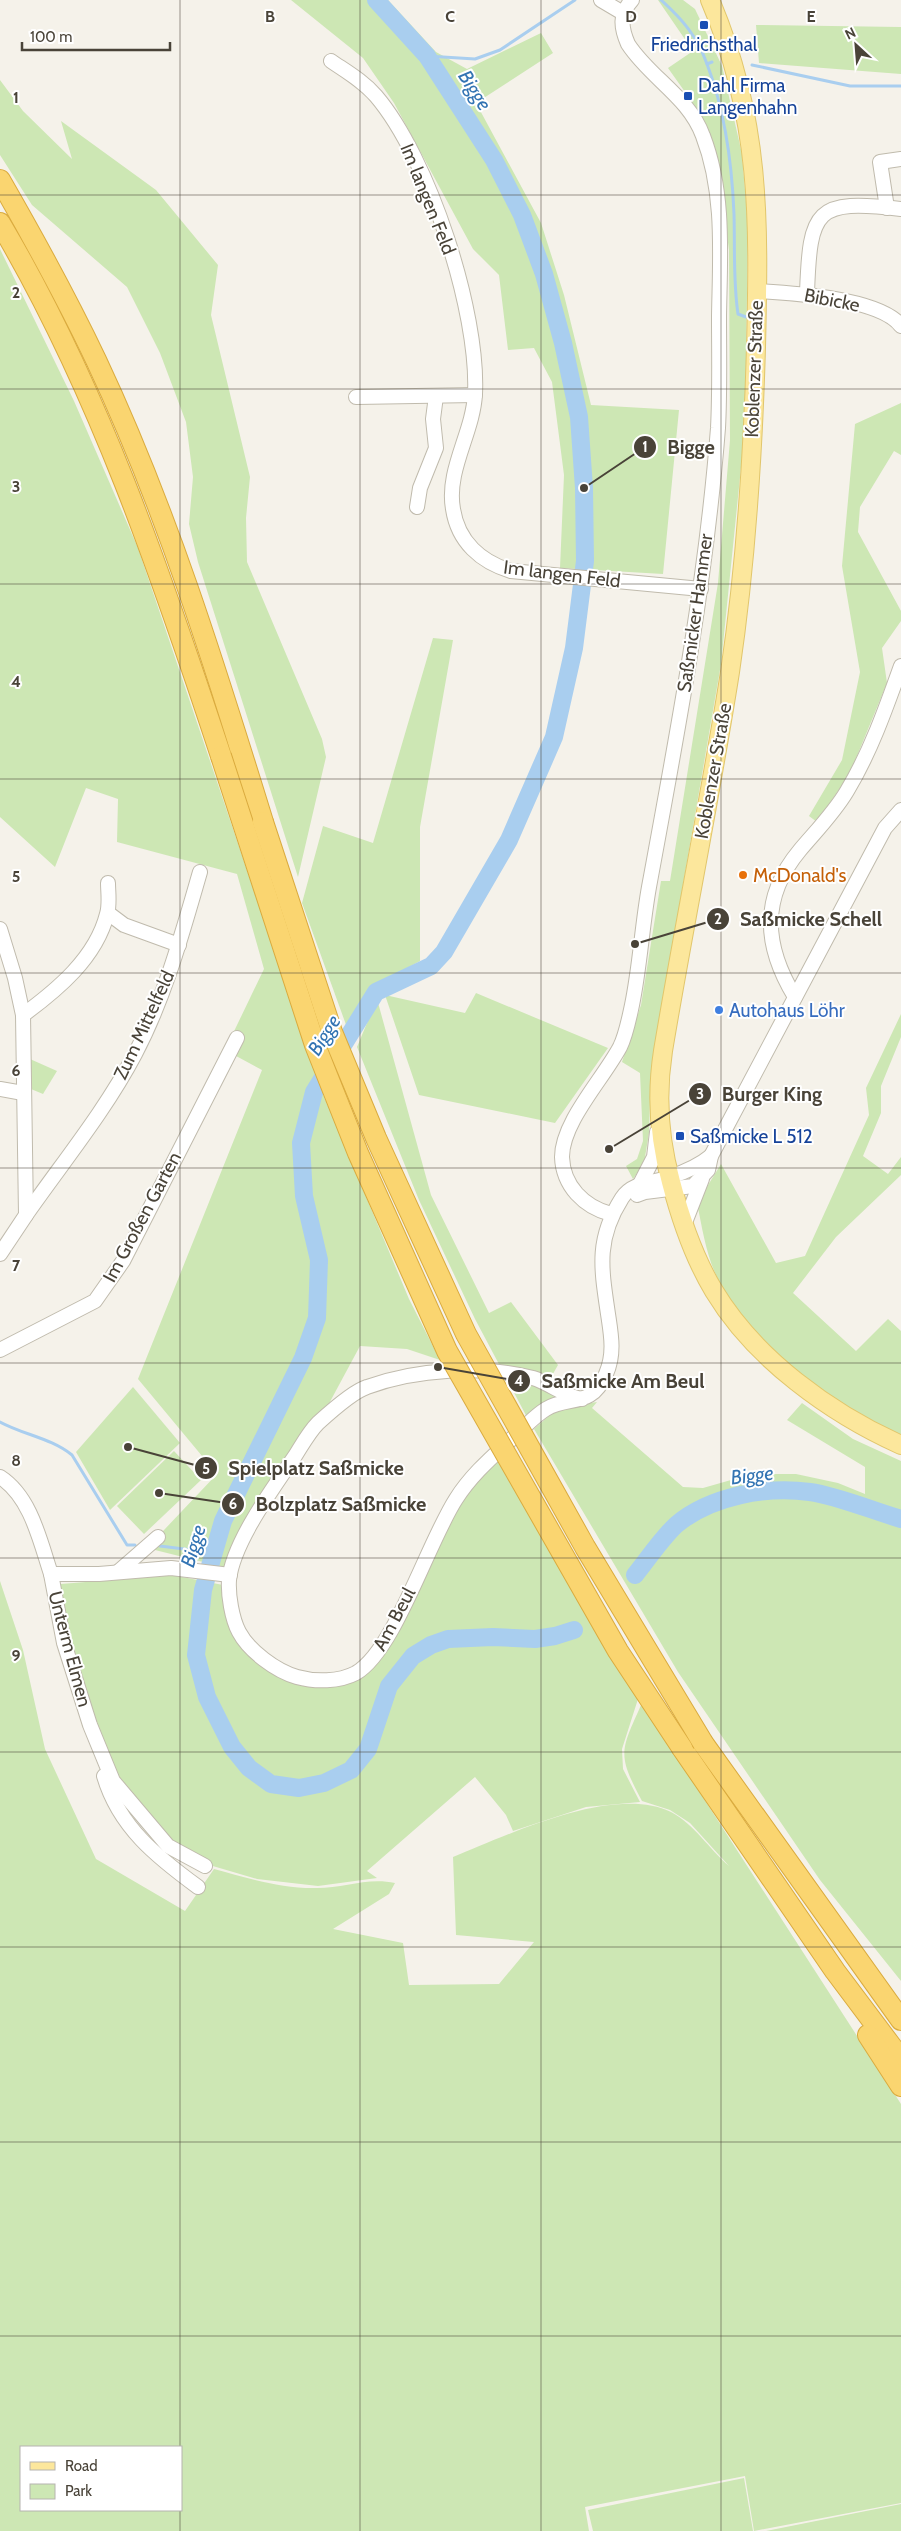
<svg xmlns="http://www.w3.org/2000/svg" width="901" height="2531" font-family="Cabin,sans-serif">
  <rect width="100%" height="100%" fill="#f5f2ea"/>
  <g fill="#cde7b4" fill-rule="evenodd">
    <polygon points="291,0 388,0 436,52 467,69 541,33 553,53 476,103 541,223 564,295 591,405 679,410 663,574 560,568 564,475 552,382 534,348 508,350 499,275 473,249 394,103 363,58"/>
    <polygon points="658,0 683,0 695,9 722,66 742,154 748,226 745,428 721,664 651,1071 649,1133 644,1163 633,1179 626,1166 637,1159 643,1141 640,1073 622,1062 641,1005 661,881 670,881 718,583 730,440 729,250 720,182 707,132 690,99 668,68 693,51"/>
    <polygon points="756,25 901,27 901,74 759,63"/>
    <polygon points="0,80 23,111 72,159 61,121 156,190 218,265 211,315 250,477 246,518 247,562 322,739 326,757 298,877 198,562 189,524 193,477 186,422 160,353 127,287 32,205 0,155"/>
    <polygon points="0,249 74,401 138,548 322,1092 409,1299 440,1360 407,1349 360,1346 325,1411 227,1568 147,1548 217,1474 138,1379 262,1070 225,1050 264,969 237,874 117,842 118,799 86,788 55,867 0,817"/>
    <polygon points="901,403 901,455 894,451 860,507 858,532 901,611 901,621 882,648 887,683 850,773 817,822 809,816 842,760 860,672 842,566 855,424"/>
    <polygon points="433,638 453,640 420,827 420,961 374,986 349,1033 302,903 323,826 373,843"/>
    <polygon points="476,993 608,1048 555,1123 419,1095 385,995 465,1013"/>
    <polygon points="377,999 431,1195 489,1313 511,1302 558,1365 546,1386 555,1398 529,1421 475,1319 419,1200 357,1047"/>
    <path d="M901,1014V1037L881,1086V1113L863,1156L888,1174L901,1157V1175L836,1237L793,1293L856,1351L888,1319L901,1331V1437C831,1404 760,1356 722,1287C707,1261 703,1232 697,1203L721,1164L776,1263L805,1256L869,1115L866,1088Z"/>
    <polygon points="30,1059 57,1071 43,1094 31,1089"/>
    <polygon points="133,1387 180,1443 110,1510 76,1452"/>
    <polygon points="597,1402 592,1408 683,1487 703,1488 752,1474 796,1474 838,1483 865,1494 865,1467 787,1420 802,1403 853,1439 901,1461 901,1981 820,1880 678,1672 534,1429 558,1408"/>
    <polygon points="174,1451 201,1480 144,1534 117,1506"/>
    <polygon points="497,1460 563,1575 638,1699 622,1749 623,1769 640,1802 586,1807 513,1831 506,1815 475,1777 367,1871 377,1878 318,1886 257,1879 206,1864 169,1844 115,1779 92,1724 56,1592 61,1584 172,1575 223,1585 227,1614 264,1665 291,1682 321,1686 344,1682 366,1675 374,1667 441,1534 475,1479"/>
    <path d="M0,1581L23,1650L45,1749L96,1859L185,1911L214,1869C247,1878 283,1889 317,1888C344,1888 368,1877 395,1883L389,1894L333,1929L403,1943L409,1985L499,1984L534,1942L456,1935L453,1857C508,1835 613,1784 671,1812C695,1825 709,1849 729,1866L690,1823L670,1810L642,1801C617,1754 620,1752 642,1703L901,2104V2503L754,2531L745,2476L585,2507L589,2531H0ZM21,2447H181V2510H21Z"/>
    <polygon points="744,2478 753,2531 593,2531 588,2510"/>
    <polygon points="901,2504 901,2531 766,2531"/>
  </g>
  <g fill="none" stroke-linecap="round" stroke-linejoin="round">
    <g stroke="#a9ceef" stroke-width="3">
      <path d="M661,0C682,19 697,36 707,64L712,62"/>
      <polyline points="427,56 475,59 500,50 575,0"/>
      <path d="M707,64C725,111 732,164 734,214C735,247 733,281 738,314L746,317"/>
      <polyline points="752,65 850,86 901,86"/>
      <path d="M0,1422C24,1435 51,1438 72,1455L127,1545H135"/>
      <polyline points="160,1546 192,1550 206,1546 215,1548"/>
    </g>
    <g stroke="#a9ceef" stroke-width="18">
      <polyline points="376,0 427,56 494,160 522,215 544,274 563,343 579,417 584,488 585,561 574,648 554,737 509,840 444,952 431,966 376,992 314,1092 301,1143 304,1196 319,1260 317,1318 303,1358 223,1521 203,1590 196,1655 207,1697 232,1747 249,1768 271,1784 299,1788 324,1783 351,1770 368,1749 389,1686 413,1656 431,1645 448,1639 493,1637 535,1639 555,1636 574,1630"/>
      <path d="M635,1575C648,1559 661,1539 676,1525C710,1496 766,1486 810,1492C838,1496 873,1511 901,1519"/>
    </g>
    <g stroke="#c0bbad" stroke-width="16">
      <g id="minor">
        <polyline points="601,0 623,13"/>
        <path d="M331,61C347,72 363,81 376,96C429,158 479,312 475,394C473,433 446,470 453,509C458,542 481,562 511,571L701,589"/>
        <polyline points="887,208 880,162 901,159"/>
        <path d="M757,291C791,293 880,298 901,326"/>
        <path d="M807,293C810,209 815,199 901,209"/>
        <polyline points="356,397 475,395"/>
        <polyline points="417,507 420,488 436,448 433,419 436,396"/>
        <polyline points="108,913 124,925 179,945"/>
        <polyline points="0,929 15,978 23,1015 26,1215 0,1254"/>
        <path d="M795,997C764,946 760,898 800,850C816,831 834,813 847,791C870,753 886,708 901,666"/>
        <path d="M23,1015C57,990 96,958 107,914C110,904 108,892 108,883"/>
        <polyline points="0,1089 23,1093"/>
        <polyline points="640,1184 654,1157 657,1132"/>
        <polyline points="637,1195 645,1192 693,1186 708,1170 711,1156 730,1120 885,828 901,810"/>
        <path d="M611,1214C584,1207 563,1186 562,1157C562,1122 603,1079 620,1047C626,1035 629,1019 632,1005C640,966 642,926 649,887C677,735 706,583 718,428C720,391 719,353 719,316C720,256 725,193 703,136C689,97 650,78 628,44C621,28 619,14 632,0"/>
        <path d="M26,1215C63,1162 105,1111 135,1054C165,997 182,934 200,872"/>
        <polyline points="684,1225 702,1179"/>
        <polyline points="0,1350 95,1301 123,1261 237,1038"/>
        <path d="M582,1399C563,1396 550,1383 533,1378C482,1365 416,1369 367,1387C354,1391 329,1413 318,1423C309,1432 302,1445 295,1456C274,1487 233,1542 229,1580C228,1595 232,1619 239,1632C249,1651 276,1671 297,1677C315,1682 339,1682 356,1673C395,1650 428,1542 456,1499C473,1472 497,1453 520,1431C528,1424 536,1415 546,1409C569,1395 591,1409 606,1374C615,1354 611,1334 608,1314C601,1267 596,1239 622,1198C632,1182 653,1183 670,1177C685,1172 699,1166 711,1156"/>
        <path d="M0,1477C31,1497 40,1541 51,1574H99L171,1568L230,1575"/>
        <polyline points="119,1571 158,1537"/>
        <polyline points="51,1574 64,1643 90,1725 113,1781 168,1846 205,1866"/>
        <path d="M104,1776C119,1827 157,1857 198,1887"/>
      </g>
    </g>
    <g stroke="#e1c66c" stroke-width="20">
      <path id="major" d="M710,0C761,119 759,220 756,347C753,455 746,564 730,672C710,799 684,925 663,1051C656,1096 659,1139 671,1182C681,1220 694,1258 714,1291C755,1359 830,1413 901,1445"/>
    </g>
    <g stroke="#daab3f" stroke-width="22">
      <g id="highway">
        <path d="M0,180C34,239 67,299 96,360C166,508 215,666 263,822"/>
        <path d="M0,223C98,388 161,574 221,756"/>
        <polyline points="703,1743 901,2020"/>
        <polyline points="682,1748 835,1971 901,2059"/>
        <polyline points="868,2035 901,2086"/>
      </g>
    </g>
    <use href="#minor" stroke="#fff" stroke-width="14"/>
    <use href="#major" stroke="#fce79c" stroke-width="18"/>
    <use href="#highway" stroke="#fad570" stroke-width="20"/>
    <g stroke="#daab3f" stroke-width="22" stroke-linecap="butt">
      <g id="highway-bridge">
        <polyline points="221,756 315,1045 358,1153 447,1351 618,1651 682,1748"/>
        <polyline points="263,822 332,1032 376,1138 466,1334 585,1547 703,1743"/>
      </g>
    </g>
    <use href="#highway-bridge" stroke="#fad570" stroke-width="20"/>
  </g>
  <path fill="none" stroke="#494338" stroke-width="1" stroke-opacity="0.55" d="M180,0V2447M360,0V2531M541,0V2531M721,0V2531M0,195H901M0,389H901M0,584H901M0,779H901M0,973H901M0,1168H901M0,1363H901M0,1558H901M0,1752H901M0,1947H901M0,2142H901M0,2336H901M180,2510V2531"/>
  <g fill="#1a4fb4" stroke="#fff" stroke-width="2">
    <rect x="699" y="20" width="10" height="10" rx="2.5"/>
    <rect x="683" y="91" width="10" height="10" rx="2.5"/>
    <rect x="675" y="1131" width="10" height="10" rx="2.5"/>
  </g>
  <circle fill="#e8710a" stroke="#fff" stroke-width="2" cx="743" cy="875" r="5"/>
  <circle fill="#3f7fe0" stroke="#fff" stroke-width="2" cx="719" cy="1010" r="5"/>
  <g text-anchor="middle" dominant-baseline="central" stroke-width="4" stroke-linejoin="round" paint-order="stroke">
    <g font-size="19" fill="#164399" stroke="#fff" text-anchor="start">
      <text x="704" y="44" text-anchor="middle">Friedrichsthal</text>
      <text x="698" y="85">Dahl Firma<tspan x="698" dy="22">Langenhahn</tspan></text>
      <text x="690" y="1136">Saßmicke L 512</text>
    </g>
    <g font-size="19" fill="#494338" stroke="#fff">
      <text transform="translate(428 199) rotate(68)">Im langen Feld</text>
      <text transform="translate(832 300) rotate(11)">Bibicke</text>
      <text transform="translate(754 369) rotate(-88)">Koblenzer Straße</text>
      <text transform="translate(562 574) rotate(7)">Im langen Feld</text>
      <text transform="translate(695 613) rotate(-82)">Saßmicker Hammer</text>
      <text transform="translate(713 771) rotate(-80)">Koblenzer Straße</text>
      <text transform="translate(144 1025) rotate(-65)">Zum Mittelfeld</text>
      <text transform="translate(142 1217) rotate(-62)">Im Großen Garten</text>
      <text transform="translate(394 1619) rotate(-62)">Am Beul</text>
      <text transform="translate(70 1649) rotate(75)">Unterm Elmen</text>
    </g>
    <g font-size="19" fill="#c56008" stroke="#fff" text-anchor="start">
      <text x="753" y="875">McDonald's</text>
    </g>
    <g font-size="19" fill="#366cbe" stroke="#fff" text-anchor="start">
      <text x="729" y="1010">Autohaus Löhr</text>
    </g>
    <g font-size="20" font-style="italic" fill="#3374b3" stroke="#fff">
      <text transform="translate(475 90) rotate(57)">Bigge</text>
      <text transform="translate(324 1035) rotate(-58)">Bigge</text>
      <text transform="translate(752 1475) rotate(-7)">Bigge</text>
      <text transform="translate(193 1546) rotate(-73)">Bigge</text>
    </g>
  </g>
  <g font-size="16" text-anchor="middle" font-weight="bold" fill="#494338" stroke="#fff" stroke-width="4" stroke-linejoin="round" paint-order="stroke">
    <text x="270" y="22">B</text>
    <text x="450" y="22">C</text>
    <text x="631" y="22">D</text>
    <text x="811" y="22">E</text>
    <text x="16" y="103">1</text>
    <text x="16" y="298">2</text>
    <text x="16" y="492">3</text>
    <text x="16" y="687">4</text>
    <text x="16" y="882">5</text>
    <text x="16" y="1076">6</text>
    <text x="16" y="1271">7</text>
    <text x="16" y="1466">8</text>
    <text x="16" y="1661">9</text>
  </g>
  <path fill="none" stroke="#494338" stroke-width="2" d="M584 488L645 447M635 944L718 919M609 1149L700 1094M438 1367L519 1381M128 1447L206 1468M159 1493L233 1504"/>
  <g fill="#494338" stroke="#fff" stroke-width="2">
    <circle cx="584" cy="488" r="5"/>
    <circle cx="635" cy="944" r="5"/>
    <circle cx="609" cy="1149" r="5"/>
    <circle cx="438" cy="1367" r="5"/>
    <circle cx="128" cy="1447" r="5"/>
    <circle cx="159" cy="1493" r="5"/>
    <circle cx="645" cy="447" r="12"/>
    <circle cx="718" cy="919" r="12"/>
    <circle cx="700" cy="1094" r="12"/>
    <circle cx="519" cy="1381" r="12"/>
    <circle cx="206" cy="1468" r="12"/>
    <circle cx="233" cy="1504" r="12"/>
  </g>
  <g font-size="15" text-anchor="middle" font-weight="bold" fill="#fff">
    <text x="645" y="452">1</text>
    <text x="718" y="924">2</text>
    <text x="700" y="1099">3</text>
    <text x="519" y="1386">4</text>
    <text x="206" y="1474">5</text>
    <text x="233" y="1509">6</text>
  </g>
  <g font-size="20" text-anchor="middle" font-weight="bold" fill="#494338" stroke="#fff" stroke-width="4" stroke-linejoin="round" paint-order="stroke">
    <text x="691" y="454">Bigge</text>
    <text x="811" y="926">Saßmicke Schell</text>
    <text x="772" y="1101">Burger King</text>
    <text x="623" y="1388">Saßmicke Am Beul</text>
    <text x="316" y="1475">Spielplatz Saßmicke</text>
    <text x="341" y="1511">Bolzplatz Saßmicke</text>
  </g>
  <rect x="20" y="2446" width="162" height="65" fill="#ffffff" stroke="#b6b4af"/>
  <rect x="30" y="2462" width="25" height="8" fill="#fce79c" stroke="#b6b4af"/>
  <text x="65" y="2471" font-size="15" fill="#494338">Road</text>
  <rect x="30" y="2484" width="25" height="15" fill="#cde7b4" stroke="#b6b4af"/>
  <text x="65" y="2496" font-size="15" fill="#494338">Park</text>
  <g transform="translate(856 45) rotate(334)" stroke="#ffffff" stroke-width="4" paint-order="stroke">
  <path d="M0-4L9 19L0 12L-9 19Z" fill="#494338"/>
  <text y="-8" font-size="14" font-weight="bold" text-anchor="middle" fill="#494338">N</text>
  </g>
  <path d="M22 42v8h148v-8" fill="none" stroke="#494338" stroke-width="2.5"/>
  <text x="30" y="42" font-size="15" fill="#494338" stroke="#ffffff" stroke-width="4" paint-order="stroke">100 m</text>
</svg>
